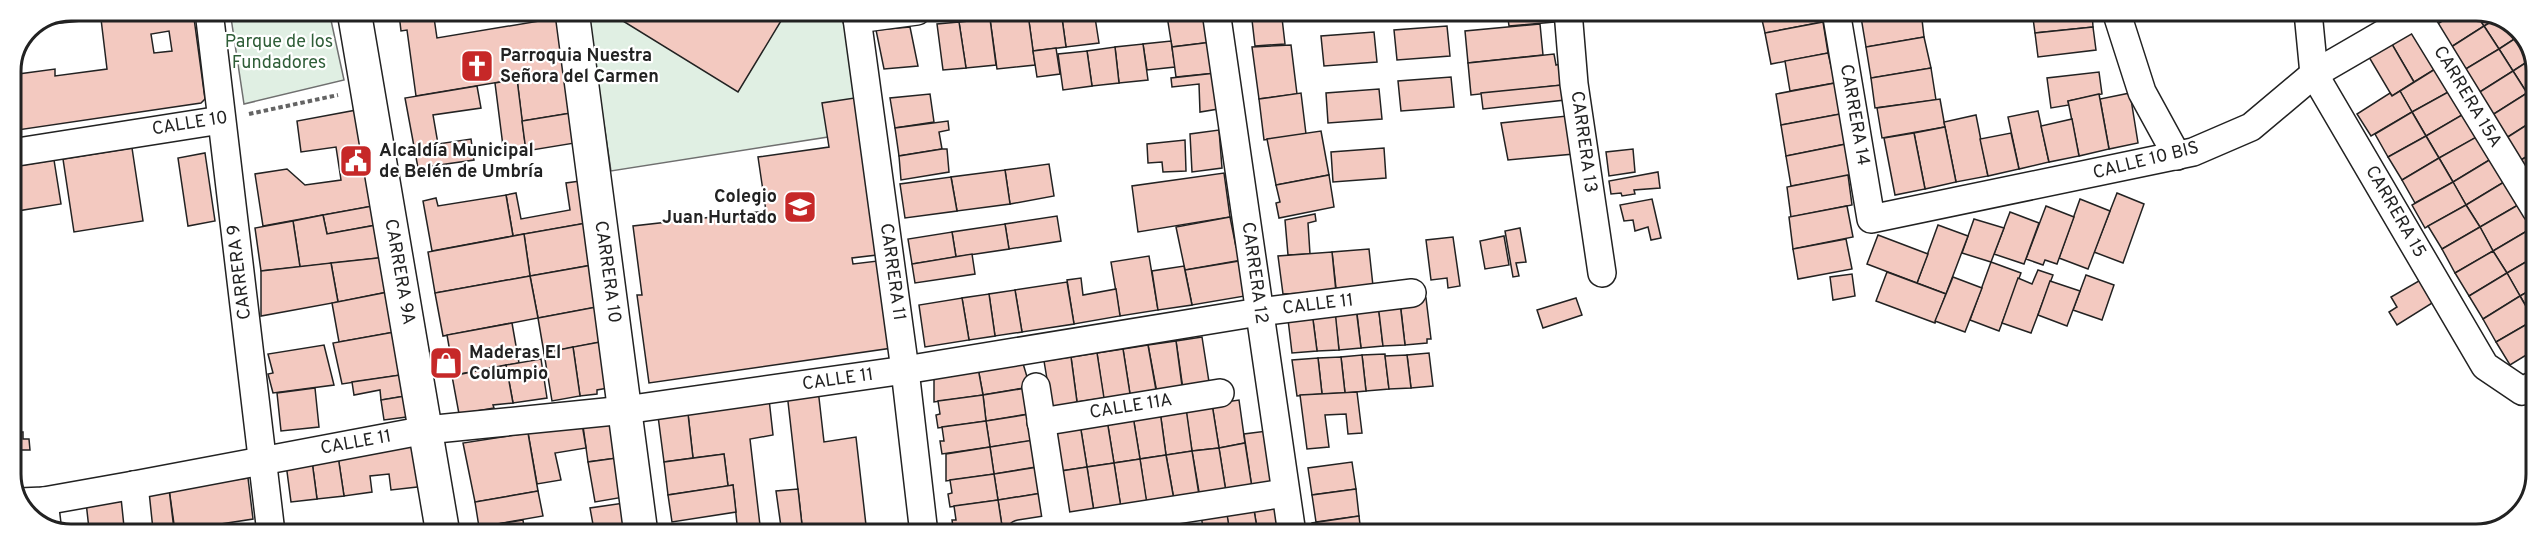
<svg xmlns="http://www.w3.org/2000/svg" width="2547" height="545" font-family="Overpass,sans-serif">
  <rect width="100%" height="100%" fill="#fff"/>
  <g fill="#e0efe3" stroke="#6f6f6f" stroke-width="1.5">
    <polygon points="230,11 329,11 344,80 244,104"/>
    <polygon points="587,11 842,11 860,132 611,171"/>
  </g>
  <g fill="#f3c9c0" stroke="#222" stroke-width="1.5" fill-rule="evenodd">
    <path d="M71,11H193L205,99L201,103L11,131V75L55,69V76L107,69L101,19L32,26ZM169,31L172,51L154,53L151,34Z"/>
    <polygon points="427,11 433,11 437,38 563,17 577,112 522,121 517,79 416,96 407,30 401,31 399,14"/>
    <polygon points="622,11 787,11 738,92 618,18"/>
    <polygon points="1061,11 1094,11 1099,43 1066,47"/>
    <polygon points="1061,11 1066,47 1033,51 1028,14"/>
    <polygon points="1167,11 1207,11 1167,16"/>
    <polygon points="1207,11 1212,42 1172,47 1167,16"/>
    <polygon points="1251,11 1302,11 1302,13 1252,17"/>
    <polygon points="1507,11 1553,11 1554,22 1509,26"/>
    <polygon points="1760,11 1821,11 1823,22 1765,33"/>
    <polygon points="1893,11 1921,11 1924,37 1866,47 1861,17"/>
    <polygon points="2032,11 2092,11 2093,27 2035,33"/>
    <polygon points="2132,11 2162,11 2162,16 2133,19"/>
    <polygon points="2457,12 2475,12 2484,26 2448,49 2434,26"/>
    <polygon points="2475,12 2487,12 2498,18 2484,26"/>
    <polygon points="1028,14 1035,65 997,69 990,19"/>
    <polygon points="1282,18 1285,44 1255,46 1252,20"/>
    <polygon points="2498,18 2519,29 2522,34 2499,49 2484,26"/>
    <polygon points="990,19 996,65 966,68 959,22"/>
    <polygon points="959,22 966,68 943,70 937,24"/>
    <polygon points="1823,22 1828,53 1771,64 1765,33"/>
    <polygon points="1540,24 1543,55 1468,63 1465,31"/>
    <polygon points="1447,26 1450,56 1397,60 1394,30"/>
    <polygon points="2484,26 2499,49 2461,72 2448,49"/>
    <polygon points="910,27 918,66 884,69 876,30"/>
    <polygon points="2093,27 2096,50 2038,57 2035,33"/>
    <polygon points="2418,28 2440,66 2414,82 2391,43"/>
    <polygon points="1374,32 1377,62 1324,66 1321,36"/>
    <polygon points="2522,34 2533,58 2513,71 2499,49"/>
    <polygon points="1924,37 1931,68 1871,78 1866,47"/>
    <polygon points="2389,39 2414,82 2392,96 2366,52"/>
    <polygon points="1171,41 1175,67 1147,70 1143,44"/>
    <polygon points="1212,42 1216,73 1176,77 1172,47"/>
    <polygon points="1143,44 1148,80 1119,83 1115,47"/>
    <polygon points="1291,45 1297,94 1259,99 1252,47"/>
    <polygon points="1115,47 1119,83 1092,86 1087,51"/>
    <polygon points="1056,48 1060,74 1037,77 1033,51"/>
    <polygon points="2499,49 2513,71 2475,95 2459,73"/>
    <polygon points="1087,51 1092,86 1063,90 1058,54"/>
    <polygon points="1828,53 1835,83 1790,91 1785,61"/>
    <polygon points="1554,54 1556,65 1560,64 1562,85 1471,95 1468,63"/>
    <polygon points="2533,58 2536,64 2536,88 2527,93 2513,71"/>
    <polygon points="2440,66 2454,89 2412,112 2400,91"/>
    <polygon points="1931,68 1936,100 1875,108 1871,78"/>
    <polygon points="2513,71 2527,93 2486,119 2475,95"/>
    <polygon points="2099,72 2102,94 2068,101 2069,105 2051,108 2047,78"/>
    <polygon points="1216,73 1218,109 1200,112 1199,84 1172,87 1171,78"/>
    <polygon points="1451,77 1454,107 1401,111 1398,81"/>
    <polygon points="517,79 526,151 504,154 495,83"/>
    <polygon points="1835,83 1840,114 1781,125 1776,94"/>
    <polygon points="1562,85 1565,100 1483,109 1481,93"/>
    <polygon points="477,86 481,108 433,115 438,144 471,139 474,160 418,168 405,98"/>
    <polygon points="2536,88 2536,109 2527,93"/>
    <polygon points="1379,89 1382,119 1328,123 1326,93"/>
    <polygon points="2400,91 2412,112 2371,136 2357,114 2390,93 2392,96"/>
    <polygon points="2450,91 2464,114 2426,136 2412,112"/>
    <polygon points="1301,93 1306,134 1264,140 1259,99"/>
    <polygon points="2130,93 2138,143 2109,149 2100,99"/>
    <polygon points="2527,93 2536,109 2536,119 2503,140 2489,117"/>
    <polygon points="930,94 934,122 895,128 890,98"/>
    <polygon points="2099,94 2109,149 2079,156 2068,101"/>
    <polygon points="861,97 885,254 852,258 853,264 886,260 899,347 649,383 637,295 642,295 633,226 766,211 758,157 829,147 822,103"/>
    <polygon points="1940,99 1945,127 1882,138 1877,108"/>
    <polygon points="362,109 378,205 263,226 255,174 287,169 305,185 341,180 336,147 301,152 297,121"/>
    <polygon points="2038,111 2049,162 2019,169 2008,117"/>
    <polygon points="577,112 581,142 526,151 522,121"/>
    <polygon points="2412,112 2426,136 2388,157 2375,134"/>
    <polygon points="2467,112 2481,135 2439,158 2426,136"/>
    <polygon points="1840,114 1846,144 1786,156 1781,125"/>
    <polygon points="1976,115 1988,176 1956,182 1944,122"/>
    <polygon points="1567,116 1574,154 1508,160 1501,123"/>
    <polygon points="2072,119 2079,156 2049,162 2041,126"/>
    <polygon points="2536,119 2536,151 2514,164 2500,142"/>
    <polygon points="948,121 949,130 939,132 942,149 899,156 895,128"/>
    <polygon points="1945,127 1956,182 1925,189 1914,133"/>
    <polygon points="1219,130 1222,168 1192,172 1190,134"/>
    <polygon points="1321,131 1329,175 1276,185 1267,139"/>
    <polygon points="1914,133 1925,189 1895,195 1884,138"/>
    <polygon points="2011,133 2019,169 1988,176 1980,139"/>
    <polygon points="2426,136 2439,158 2402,180 2388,157"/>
    <polygon points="2478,136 2491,159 2453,182 2439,158"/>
    <polygon points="1185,140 1186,171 1163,172 1162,162 1148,163 1147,144"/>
    <polygon points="1846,144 1852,175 1791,186 1786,156"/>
    <polygon points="132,148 143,221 74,232 63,159"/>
    <polygon points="1384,148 1386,178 1333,182 1331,152"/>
    <polygon points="942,149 947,149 949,172 901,180 899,156"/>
    <polygon points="1633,149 1635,172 1609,176 1606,152"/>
    <polygon points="2536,151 2536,182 2531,185 2516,163"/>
    <polygon points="205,153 215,221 188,226 178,158"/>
    <polygon points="2439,158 2453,182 2415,203 2402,180"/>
    <polygon points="2491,159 2504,182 2466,205 2453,182"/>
    <polygon points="54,160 61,204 11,212 11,167"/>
    <polygon points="1049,164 1054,196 1010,204 1005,170"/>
    <polygon points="1005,170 1010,204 957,211 951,177"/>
    <polygon points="1658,172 1660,188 1634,190 1635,194 1622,196 1621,193 1611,194 1609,181"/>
    <polygon points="1224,173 1230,217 1138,232 1132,186"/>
    <polygon points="1329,175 1334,207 1279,218 1276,203 1280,202 1276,185"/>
    <polygon points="1848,175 1852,205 1791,217 1787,187"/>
    <polygon points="951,177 957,211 905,218 900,184"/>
    <polygon points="587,180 592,222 513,236 506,195 516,193 521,219 570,210 566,183"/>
    <polygon points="2453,182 2466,205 2425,228 2412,205"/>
    <polygon points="2504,182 2518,205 2480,227 2466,205"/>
    <polygon points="2117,193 2144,204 2123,263 2094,252"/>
    <polygon points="506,195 513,236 432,251 423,201 436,198 438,206"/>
    <polygon points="1652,199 1661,238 1651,240 1648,227 1635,231 1633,220 1624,221 1620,205"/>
    <polygon points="2080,199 2110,211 2088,269 2059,258"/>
    <polygon points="378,205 382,224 327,234 323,215"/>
    <polygon points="2466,205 2480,227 2442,249 2428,226"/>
    <polygon points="2518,205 2532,228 2493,251 2480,227"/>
    <polygon points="1847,206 1853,237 1793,249 1789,217"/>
    <polygon points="2046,206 2074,217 2057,264 2045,260 2043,265 2026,259"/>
    <polygon points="2010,212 2039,223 2024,264 1994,254"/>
    <polygon points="1315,214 1316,221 1308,223 1310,254 1288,255 1285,220"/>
    <polygon points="323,215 327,234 382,224 387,257 300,267 293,221"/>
    <polygon points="1057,216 1061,241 1009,249 1005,224"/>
    <polygon points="1230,217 1236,247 1239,246 1242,260 1185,270 1176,227"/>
    <polygon points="1974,219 2004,228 1991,262 1962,253"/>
    <polygon points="293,221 300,267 261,271 255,228"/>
    <polygon points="592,222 598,264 530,276 524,234"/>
    <polygon points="1005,224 1009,249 956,257 952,232"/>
    <polygon points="1938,225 1968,236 1946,294 1917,283"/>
    <polygon points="2480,227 2493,251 2455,273 2442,249"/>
    <polygon points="1520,228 1526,262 1516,263 1519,276 1513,277 1505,231"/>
    <polygon points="2532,228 2536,235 2536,256 2507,273 2493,251"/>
    <polygon points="952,232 956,257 912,264 908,239"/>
    <polygon points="524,234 530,276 435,293 428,252"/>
    <polygon points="1878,235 1928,254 1917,283 1867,264"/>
    <polygon points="1504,236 1509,265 1485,269 1480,241"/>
    <polygon points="1453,237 1460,286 1448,288 1447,278 1431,280 1426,240"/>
    <polygon points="1846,239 1852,269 1798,279 1793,249"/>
    <polygon points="1369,249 1373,286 1336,288 1332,252"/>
    <polygon points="2493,251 2507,273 2469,296 2455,273"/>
    <polygon points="1332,252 1336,292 1283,294 1278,256"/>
    <polygon points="972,254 975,274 915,283 912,264"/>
    <polygon points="1149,256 1158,310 1120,316 1111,262"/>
    <polygon points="2536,256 2536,287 2520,296 2507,273"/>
    <polygon points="387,257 393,291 338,302 331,263"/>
    <polygon points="1239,261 1245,296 1192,305 1185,270"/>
    <polygon points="1991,262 2021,273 1999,331 1970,320"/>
    <polygon points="331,263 338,302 261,316 261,271"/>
    <polygon points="598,264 603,306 538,318 530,276"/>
    <polygon points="1184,266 1192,305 1158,310 1152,271"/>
    <polygon points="2038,270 2053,275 2031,333 2002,323 2018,278 2032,284"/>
    <polygon points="1887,272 1946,294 1935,323 1876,301"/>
    <polygon points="2507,273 2520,296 2483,319 2469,296"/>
    <polygon points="1852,274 1855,296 1833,300 1830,277"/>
    <polygon points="2086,275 2114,285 2102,320 2073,310"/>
    <polygon points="530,276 538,318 443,336 435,293"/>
    <polygon points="1953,277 1982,288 1965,332 1935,321"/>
    <polygon points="1081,278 1083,295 1116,289 1120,316 1074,324 1067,280"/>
    <polygon points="2424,278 2437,300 2397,325 2389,312 2397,307 2391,297"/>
    <polygon points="2050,281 2080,291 2067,326 2038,315"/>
    <polygon points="1067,282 1074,324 1022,332 1015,290"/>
    <polygon points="2536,287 2536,323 2520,296"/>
    <polygon points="1015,290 1022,332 995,336 989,294"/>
    <polygon points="393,291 400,331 339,342 332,303"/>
    <polygon points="989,294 995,336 969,340 962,298"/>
    <polygon points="2520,296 2534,320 2496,342 2483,319"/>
    <polygon points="962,298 969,340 925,347 919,305"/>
    <polygon points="1426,298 1431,339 1427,339 1427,343 1405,345 1400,301"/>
    <polygon points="1576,298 1582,315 1543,328 1537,310"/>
    <polygon points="1378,303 1383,346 1361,348 1356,305"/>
    <polygon points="1400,303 1405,345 1383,346 1378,304"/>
    <polygon points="607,305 611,340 544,353 538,318"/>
    <polygon points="1334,307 1356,308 1361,348 1339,350"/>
    <polygon points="1335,310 1339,350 1317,351 1312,312"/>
    <polygon points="1287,311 1312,312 1317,351 1292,353"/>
    <polygon points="2534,320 2536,349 2510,365 2496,342"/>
    <polygon points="512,323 519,363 454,375 447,335"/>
    <polygon points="400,331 407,374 342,384 333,343"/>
    <polygon points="1202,337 1209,382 1183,389 1176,341"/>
    <polygon points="611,340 614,387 597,390 597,394 580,396 573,347"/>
    <polygon points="1176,341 1182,386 1157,393 1148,345"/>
    <polygon points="324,345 334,385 273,393 268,374 273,373 268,354"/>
    <polygon points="1148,345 1156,390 1130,394 1123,349"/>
    <polygon points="573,347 580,396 552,401 544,353"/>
    <polygon points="1123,349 1130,394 1104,401 1097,353"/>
    <polygon points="1097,353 1104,398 1077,402 1071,357"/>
    <polygon points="1429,353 1433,386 1411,388 1407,355"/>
    <polygon points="1385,354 1389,389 1366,391 1362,355"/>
    <polygon points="1362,355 1366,391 1345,393 1341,357"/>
    <polygon points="1407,355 1411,388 1389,389 1385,356"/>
    <polygon points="1071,357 1077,402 1052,409 1044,361"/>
    <polygon points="1341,357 1345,393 1322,394 1318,358"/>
    <polygon points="1318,358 1322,394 1297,396 1292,360"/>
    <polygon points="541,359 547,398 513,403 506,365"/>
    <polygon points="1022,360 1030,387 983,395 978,368"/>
    <polygon points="506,365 513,403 493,405 494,408 459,414 452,376"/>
    <polygon points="978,368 983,395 934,402 934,374"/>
    <polygon points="407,374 411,395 381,400 380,390 354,395 352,382"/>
    <polygon points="315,388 319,427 281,431 277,393"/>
    <polygon points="1026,388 1034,413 986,421 983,395"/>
    <polygon points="818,389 824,442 856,437 867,534 803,534 787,393"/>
    <polygon points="1357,392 1362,433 1348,434 1346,414 1325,415 1329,447 1307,449 1300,395"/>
    <polygon points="411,395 414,416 384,420 381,400"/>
    <polygon points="983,395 986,421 938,428 936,415 940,414 938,401"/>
    <polygon points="769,399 773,435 750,439 761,534 738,534 733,485 728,486 724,454 693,458 687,405"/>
    <polygon points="1239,400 1245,443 1219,448 1212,404"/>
    <polygon points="1212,404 1219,448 1192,451 1185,405"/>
    <polygon points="687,405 693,458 664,462 658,416"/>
    <polygon points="1186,408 1192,451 1166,455 1160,411"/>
    <polygon points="1160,411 1166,455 1140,459 1133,416"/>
    <polygon points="1030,414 1037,440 990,447 986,421"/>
    <polygon points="1133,416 1140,459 1114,463 1107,420"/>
    <polygon points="1107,420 1114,463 1087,467 1080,424"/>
    <polygon points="618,421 624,457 588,462 583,426"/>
    <polygon points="986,421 990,447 942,454 940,441 944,441 942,427"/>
    <polygon points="582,424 586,448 555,453 561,480 537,484 528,433"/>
    <polygon points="1080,424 1087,467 1061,471 1055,428"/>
    <polygon points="1267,431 1275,484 1252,488 1244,434"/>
    <polygon points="11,432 23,432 23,439 29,439 30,450 11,450"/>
    <polygon points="528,433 538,491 475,502 463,443"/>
    <polygon points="1034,440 1042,466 994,474 990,447"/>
    <polygon points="419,442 426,486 391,490 389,474 370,476 372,492 344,496 338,456"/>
    <polygon points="1245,443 1252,488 1226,492 1219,448"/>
    <polygon points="990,447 994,474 946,481 946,454"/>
    <polygon points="1219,448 1226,492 1200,498 1192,451"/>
    <polygon points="1192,451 1199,495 1174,500 1166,455"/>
    <polygon points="724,454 728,486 668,495 664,462"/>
    <polygon points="1166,455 1174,500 1147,507 1140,459"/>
    <polygon points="338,456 344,496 317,499 312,461"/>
    <polygon points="624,457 630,496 595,502 588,462"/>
    <polygon points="1140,459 1147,504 1121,508 1114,463"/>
    <polygon points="312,461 317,499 291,502 286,464"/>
    <polygon points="1352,462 1356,489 1312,495 1308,468"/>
    <polygon points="1114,463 1121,508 1094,512 1087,467"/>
    <polygon points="1038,467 1042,493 998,500 994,474"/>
    <polygon points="1087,467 1094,512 1068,516 1061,471"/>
    <polygon points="994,474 998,500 950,507 948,494 952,493 950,480"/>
    <polygon points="248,478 253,519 175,531 169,489"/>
    <polygon points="733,485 736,512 672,522 668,495"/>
    <polygon points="138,489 169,489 174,529 144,533"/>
    <polygon points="798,489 803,534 782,534 776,491"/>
    <polygon points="1356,489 1359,516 1316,522 1312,495"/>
    <polygon points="538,491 543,516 479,527 475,502"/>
    <polygon points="1042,493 1050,518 1002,526 998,500"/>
    <polygon points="129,496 133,523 89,529 86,502"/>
    <polygon points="998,500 1002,526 954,533 952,520 956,520 954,506"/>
    <polygon points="631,502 635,523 594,530 590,508"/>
    <polygon points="1280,506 1285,534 1258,534 1254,510"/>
    <polygon points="1254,510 1258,534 1230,534 1226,511"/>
    <polygon points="1227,514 1230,534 1204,534 1201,515"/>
    <polygon points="1359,516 1361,534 1313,534 1312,523"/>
    <polygon points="523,520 525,534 480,534 479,527"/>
    <polygon points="1182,521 1184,534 1136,534 1135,528"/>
    <polygon points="133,523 134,533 90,533 89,529"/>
    <polygon points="433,523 434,534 362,534 362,531"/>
  </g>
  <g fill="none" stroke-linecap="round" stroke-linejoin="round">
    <g stroke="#222" stroke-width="30">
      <g id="street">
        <polyline points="209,11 271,533"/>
        <polyline points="856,11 905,370 924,534"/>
        <polyline points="1216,11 1292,534"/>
        <polyline points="1568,11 1574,84 1602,273"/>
        <polyline points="1836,11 1871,219 2193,152 2251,127 2314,74 2421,12"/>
        <polyline points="2116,11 2142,92 2177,156"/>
        <polyline points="2308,12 2314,74 2485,366 2522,391 2536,384"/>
        <polyline points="2416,14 2536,210"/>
        <polyline points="857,19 917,11"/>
        <polyline points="11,153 221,120"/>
        <polyline points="1036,387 1058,529"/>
        <polyline points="1041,422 1220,393"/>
        <polyline points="134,485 139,533"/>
        <polyline points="44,501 47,526"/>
        <polyline points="20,502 44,501 134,485 426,430 625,410 905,370 1259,312 1412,293"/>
        <polyline points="1020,534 1285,493"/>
      </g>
    </g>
    <g stroke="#222" stroke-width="36">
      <g id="secondary">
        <polyline points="354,11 443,534"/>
        <polyline points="572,11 641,534"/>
      </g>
    </g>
    <polyline stroke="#646464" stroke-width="4" stroke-dasharray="4.5 3" stroke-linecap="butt" points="249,114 338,95"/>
    <use href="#street" stroke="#fff" stroke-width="27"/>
    <use href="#secondary" stroke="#fff" stroke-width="33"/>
  </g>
  <defs>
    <g id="church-square" transform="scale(1.725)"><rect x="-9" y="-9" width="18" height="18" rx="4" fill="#c62828" stroke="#fff"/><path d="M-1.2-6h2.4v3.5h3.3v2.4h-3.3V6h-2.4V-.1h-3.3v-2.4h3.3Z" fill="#fff"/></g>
    <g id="civic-square" transform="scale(1.725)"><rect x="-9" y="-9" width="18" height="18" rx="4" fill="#c62828" stroke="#fff"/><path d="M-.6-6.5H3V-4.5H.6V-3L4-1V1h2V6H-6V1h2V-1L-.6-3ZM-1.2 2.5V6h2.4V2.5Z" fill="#fff"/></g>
    <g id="school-square" transform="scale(1.725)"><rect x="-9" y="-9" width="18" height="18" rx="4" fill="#c62828" stroke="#fff"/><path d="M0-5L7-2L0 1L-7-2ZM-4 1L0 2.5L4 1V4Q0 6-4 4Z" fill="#fff"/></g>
    <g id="shop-square" transform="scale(1.725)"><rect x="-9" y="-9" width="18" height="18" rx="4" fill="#c62828" stroke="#fff"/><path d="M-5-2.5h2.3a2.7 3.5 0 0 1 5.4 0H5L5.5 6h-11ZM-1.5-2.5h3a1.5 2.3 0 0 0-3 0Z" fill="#fff"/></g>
  </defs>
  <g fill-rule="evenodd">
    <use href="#church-square" x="477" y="66"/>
    <use href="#civic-square" x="356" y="161"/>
    <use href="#school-square" x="800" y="207"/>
    <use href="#shop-square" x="446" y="363"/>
  </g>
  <g text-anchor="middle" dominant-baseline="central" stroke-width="4.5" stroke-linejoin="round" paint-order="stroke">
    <g font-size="18" fill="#2f5e38" stroke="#fff">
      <text x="279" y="42">Parque de los<tspan x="279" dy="21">Fundadores</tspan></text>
    </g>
    <g font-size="18" font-weight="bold" fill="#222" stroke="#fff" text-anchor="start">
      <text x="500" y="56">Parroquia Nuestra<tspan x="500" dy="21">Señora del Carmen</tspan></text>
      <text x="379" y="151">Alcaldía Municipal<tspan x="379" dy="21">de Belén de Umbría</tspan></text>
      <text x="777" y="197" text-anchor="end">Colegio<tspan x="777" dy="21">Juan Hurtado</tspan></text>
      <text x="469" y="353">Maderas El<tspan x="469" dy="21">Columpio</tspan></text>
    </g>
    <g font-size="18" fill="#222" stroke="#fff">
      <text transform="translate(2467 97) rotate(59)">CARRERA 15A</text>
      <text transform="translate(1854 115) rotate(80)">CARRERA 14</text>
      <text transform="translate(190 124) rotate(-9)">CALLE 10</text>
      <text transform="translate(1583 142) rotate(82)">CARRERA 13</text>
      <text transform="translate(2146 161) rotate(-14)">CALLE 10 BIS</text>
      <text transform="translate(2395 212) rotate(60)">CARRERA 15</text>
      <text transform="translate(240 272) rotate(-97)">CARRERA 9</text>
      <text transform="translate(399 272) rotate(80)">CARRERA 9A</text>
      <text transform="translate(607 272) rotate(82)">CARRERA 10</text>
      <text transform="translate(892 272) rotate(82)">CARRERA 11</text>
      <text transform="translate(1254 273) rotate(82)">CARRERA 12</text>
      <text transform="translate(1318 305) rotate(-7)">CALLE 11</text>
      <text transform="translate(838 380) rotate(-8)">CALLE 11</text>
      <text transform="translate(1131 407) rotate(-9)">CALLE 11A</text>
      <text transform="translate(356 443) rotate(-10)">CALLE 11</text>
    </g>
  </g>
  <path d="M0 0H2547V545H0ZM71 21H2476A50 50 0 0 1 2526 71V474A50 50 0 0 1 2476 524H71A50 50 0 0 1 21 474V71A50 50 0 0 1 71 21Z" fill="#fff" fill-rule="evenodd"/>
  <path fill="none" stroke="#222" stroke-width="3" d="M71 21H2476A50 50 0 0 1 2526 71V474A50 50 0 0 1 2476 524H71A50 50 0 0 1 21 474V71A50 50 0 0 1 71 21Z"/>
</svg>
